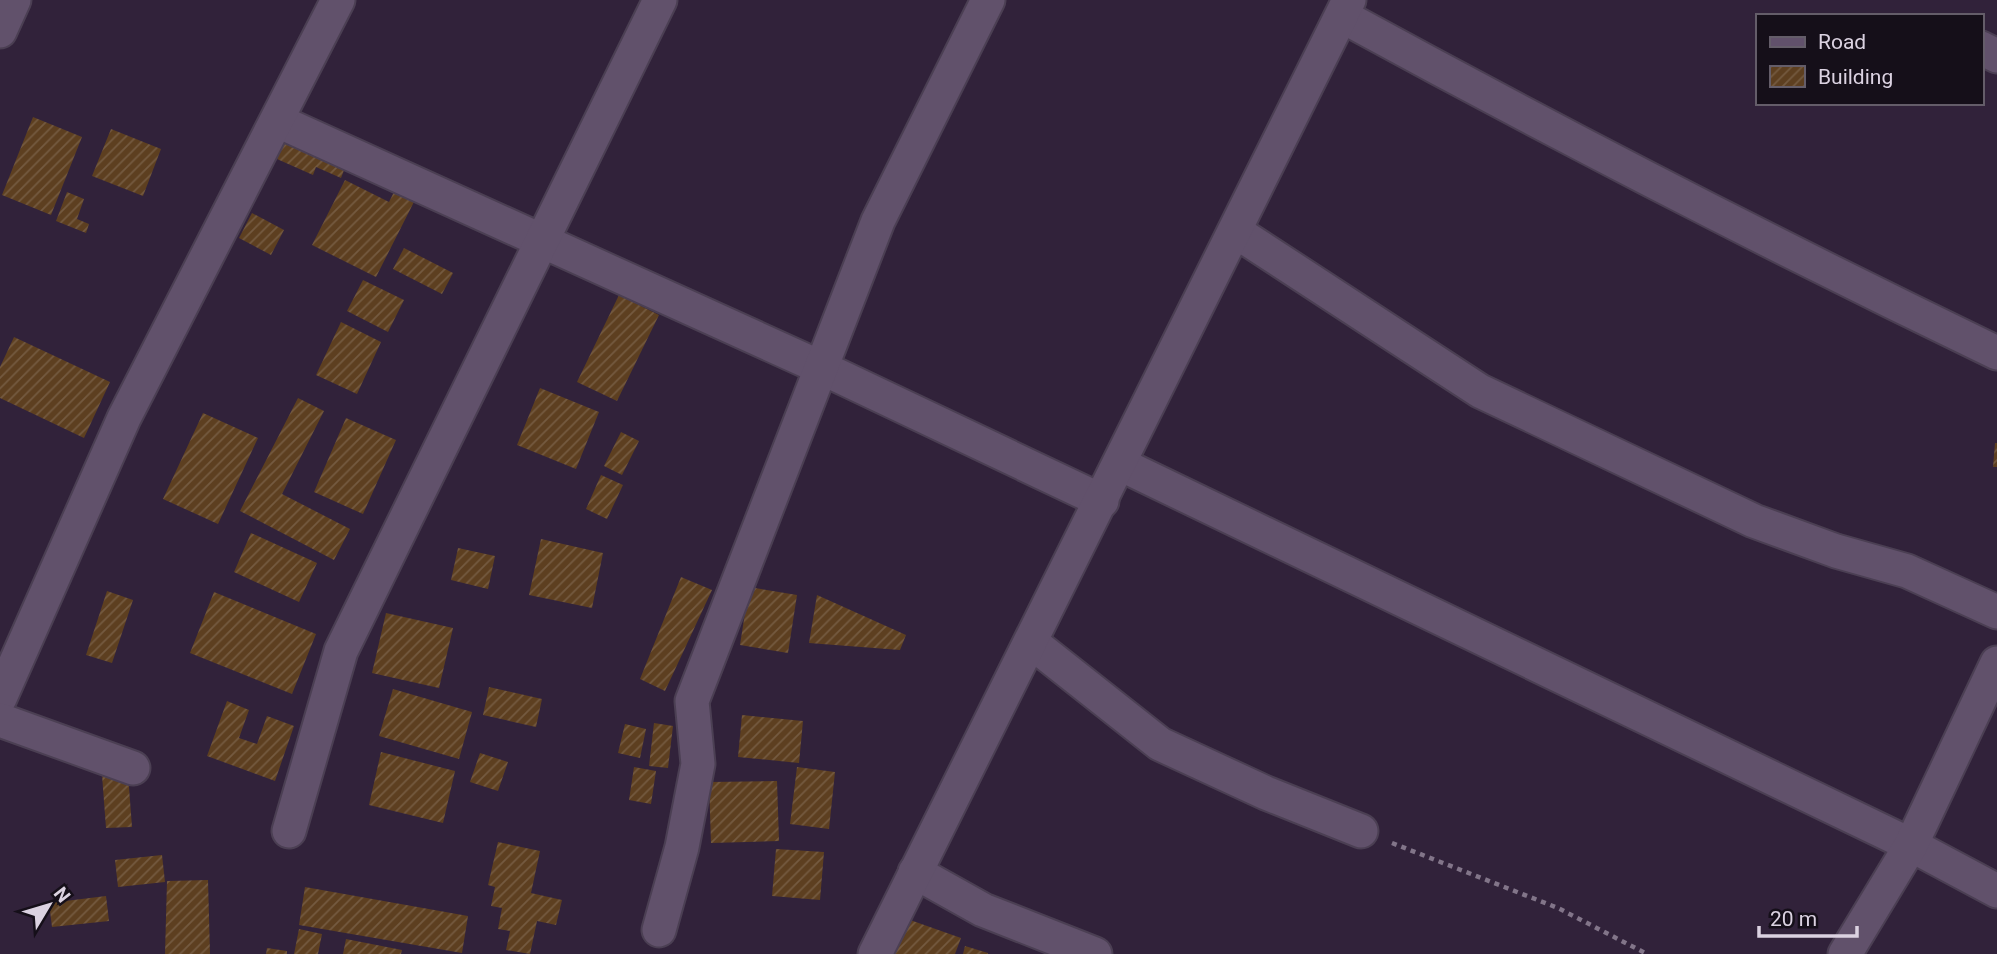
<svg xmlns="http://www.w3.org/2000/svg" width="1997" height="954" font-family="Roboto,sans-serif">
  <defs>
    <pattern id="building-hatch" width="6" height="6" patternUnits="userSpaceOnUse" patternTransform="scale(1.75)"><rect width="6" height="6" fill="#5d3f20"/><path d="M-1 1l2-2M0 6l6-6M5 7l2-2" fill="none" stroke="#745a40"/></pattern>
  </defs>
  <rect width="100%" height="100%" fill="#31223a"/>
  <g fill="url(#building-hatch)">
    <polygon points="33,117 82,137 51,215 2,195"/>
    <polygon points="111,129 161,149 143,196 92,176"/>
    <polygon points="288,134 348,160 341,178 316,167 313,175 277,159"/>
    <polygon points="345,180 389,202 398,184 418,194 376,277 312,245"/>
    <polygon points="67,192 84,199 77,219 89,224 86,233 56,221"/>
    <polygon points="252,213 284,230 271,255 239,238"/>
    <polygon points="404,248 453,273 442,294 393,269"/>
    <polygon points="363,280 404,300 388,332 347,311"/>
    <polygon points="619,295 659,315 617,401 577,382"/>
    <polygon points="341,322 381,342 357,394 316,375"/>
    <polygon points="14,337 110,382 84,438 0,398 0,367"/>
    <polygon points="540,388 599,412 576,469 517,445"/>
    <polygon points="298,398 324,411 282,494 350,529 334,560 240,511"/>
    <polygon points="203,413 258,438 218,524 163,499"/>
    <polygon points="346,418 396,440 363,514 314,492"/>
    <polygon points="621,432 639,441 622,475 604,466"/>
    <polygon points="1995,443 1997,443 1997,467 1993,467"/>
    <polygon points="601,475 623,485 607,519 586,509"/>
    <polygon points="251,533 317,563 299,602 234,572"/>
    <polygon points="541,539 603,553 592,608 529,595"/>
    <polygon points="458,548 495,556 488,589 451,580"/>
    <polygon points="681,577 712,590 665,691 640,679"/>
    <polygon points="749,587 797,595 788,653 740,645"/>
    <polygon points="107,591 133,600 112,663 86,655"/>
    <polygon points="214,592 316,634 292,694 190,653"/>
    <polygon points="817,595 906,635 900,650 809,643"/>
    <polygon points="386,613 453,628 439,688 372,673"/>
    <polygon points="489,687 542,699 536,727 483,715"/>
    <polygon points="393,689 472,712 459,759 379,736"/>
    <polygon points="227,701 249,710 239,738 257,744 267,716 294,726 275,781 207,756"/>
    <polygon points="742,715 803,721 799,763 738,757"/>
    <polygon points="654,723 673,726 668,768 649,766"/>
    <polygon points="625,724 646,729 640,758 618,753"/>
    <polygon points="381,752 455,771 443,823 369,805"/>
    <polygon points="480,753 508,762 498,791 470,782"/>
    <polygon points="634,767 656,771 651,804 629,800"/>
    <polygon points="797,767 835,772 829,829 790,824"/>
    <polygon points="128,774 132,827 106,828 102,775"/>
    <polygon points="777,781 779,841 711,843 709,782"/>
    <polygon points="498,842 540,851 531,893 562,900 556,925 537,921 530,954 506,950 510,931 498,929 502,908 491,906 495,887 488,885"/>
    <polygon points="776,849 824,852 820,900 772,896"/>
    <polygon points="162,855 165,882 118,887 115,860"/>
    <polygon points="208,880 210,954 165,954 167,881"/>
    <polygon points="305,887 468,916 462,953 299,925"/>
    <polygon points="106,896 109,921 52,927 49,903"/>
    <polygon points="896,915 961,938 955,954 882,954"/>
    <polygon points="299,929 322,934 318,954 294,954"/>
    <polygon points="346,939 402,950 401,954 343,954"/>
    <polygon points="965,946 988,953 988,954 963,954"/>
    <polygon points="267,948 287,951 287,954 266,954"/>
  </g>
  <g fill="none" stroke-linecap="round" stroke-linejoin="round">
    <g stroke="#4b3f53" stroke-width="37">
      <g id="minor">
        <path d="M1342,16C1558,134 1775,246 1997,353"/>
        <polyline points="0,31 14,0"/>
        <polyline points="1981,48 1997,56"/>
        <polyline points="278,121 822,368 1102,501"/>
        <polyline points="1235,231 1480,391 1754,521 1836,551 1907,571 1997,612"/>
        <polyline points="1120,464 1911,845 1997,891"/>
        <polyline points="1031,642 1160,744 1266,793 1361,831"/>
        <polyline points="0,698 124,418 338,0"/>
        <polyline points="0,720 133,768"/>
        <polyline points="289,831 341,651 660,0"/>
        <polyline points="915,872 983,910 1095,954"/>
        <polyline points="659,930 682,847 698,764 692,701 878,221 988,0"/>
        <polyline points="875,954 1349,0"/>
        <polyline points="1845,954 1911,845 1997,663"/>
      </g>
    </g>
    <polyline stroke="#827589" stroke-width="4.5" stroke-dasharray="5 5" stroke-linecap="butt" points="1392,843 1558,908 1647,954"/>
    <use href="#minor" stroke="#61516b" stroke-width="33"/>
  </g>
  <rect x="1756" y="14" width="228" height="91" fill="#150f19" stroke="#645d69" stroke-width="2"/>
  <rect x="1770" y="37" width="35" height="10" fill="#61516b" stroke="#645d69" stroke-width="2"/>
  <text x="1818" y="49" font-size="21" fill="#dbd2e1">Road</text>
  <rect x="1770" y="66" width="35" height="21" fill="url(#building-hatch)" stroke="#645d69" stroke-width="2"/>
  <text x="1818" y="84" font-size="21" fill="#dbd2e1">Building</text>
  <g transform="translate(49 905) rotate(52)" stroke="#150f19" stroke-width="5" paint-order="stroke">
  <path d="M0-5L12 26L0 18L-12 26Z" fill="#dbd2e1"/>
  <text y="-10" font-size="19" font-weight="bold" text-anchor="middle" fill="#dbd2e1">N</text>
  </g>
  <path d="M1759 926v10h98v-10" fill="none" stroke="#dbd2e1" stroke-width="3.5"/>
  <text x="1770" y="926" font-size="21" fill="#dbd2e1" stroke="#150f19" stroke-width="5" paint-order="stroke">20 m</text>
</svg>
